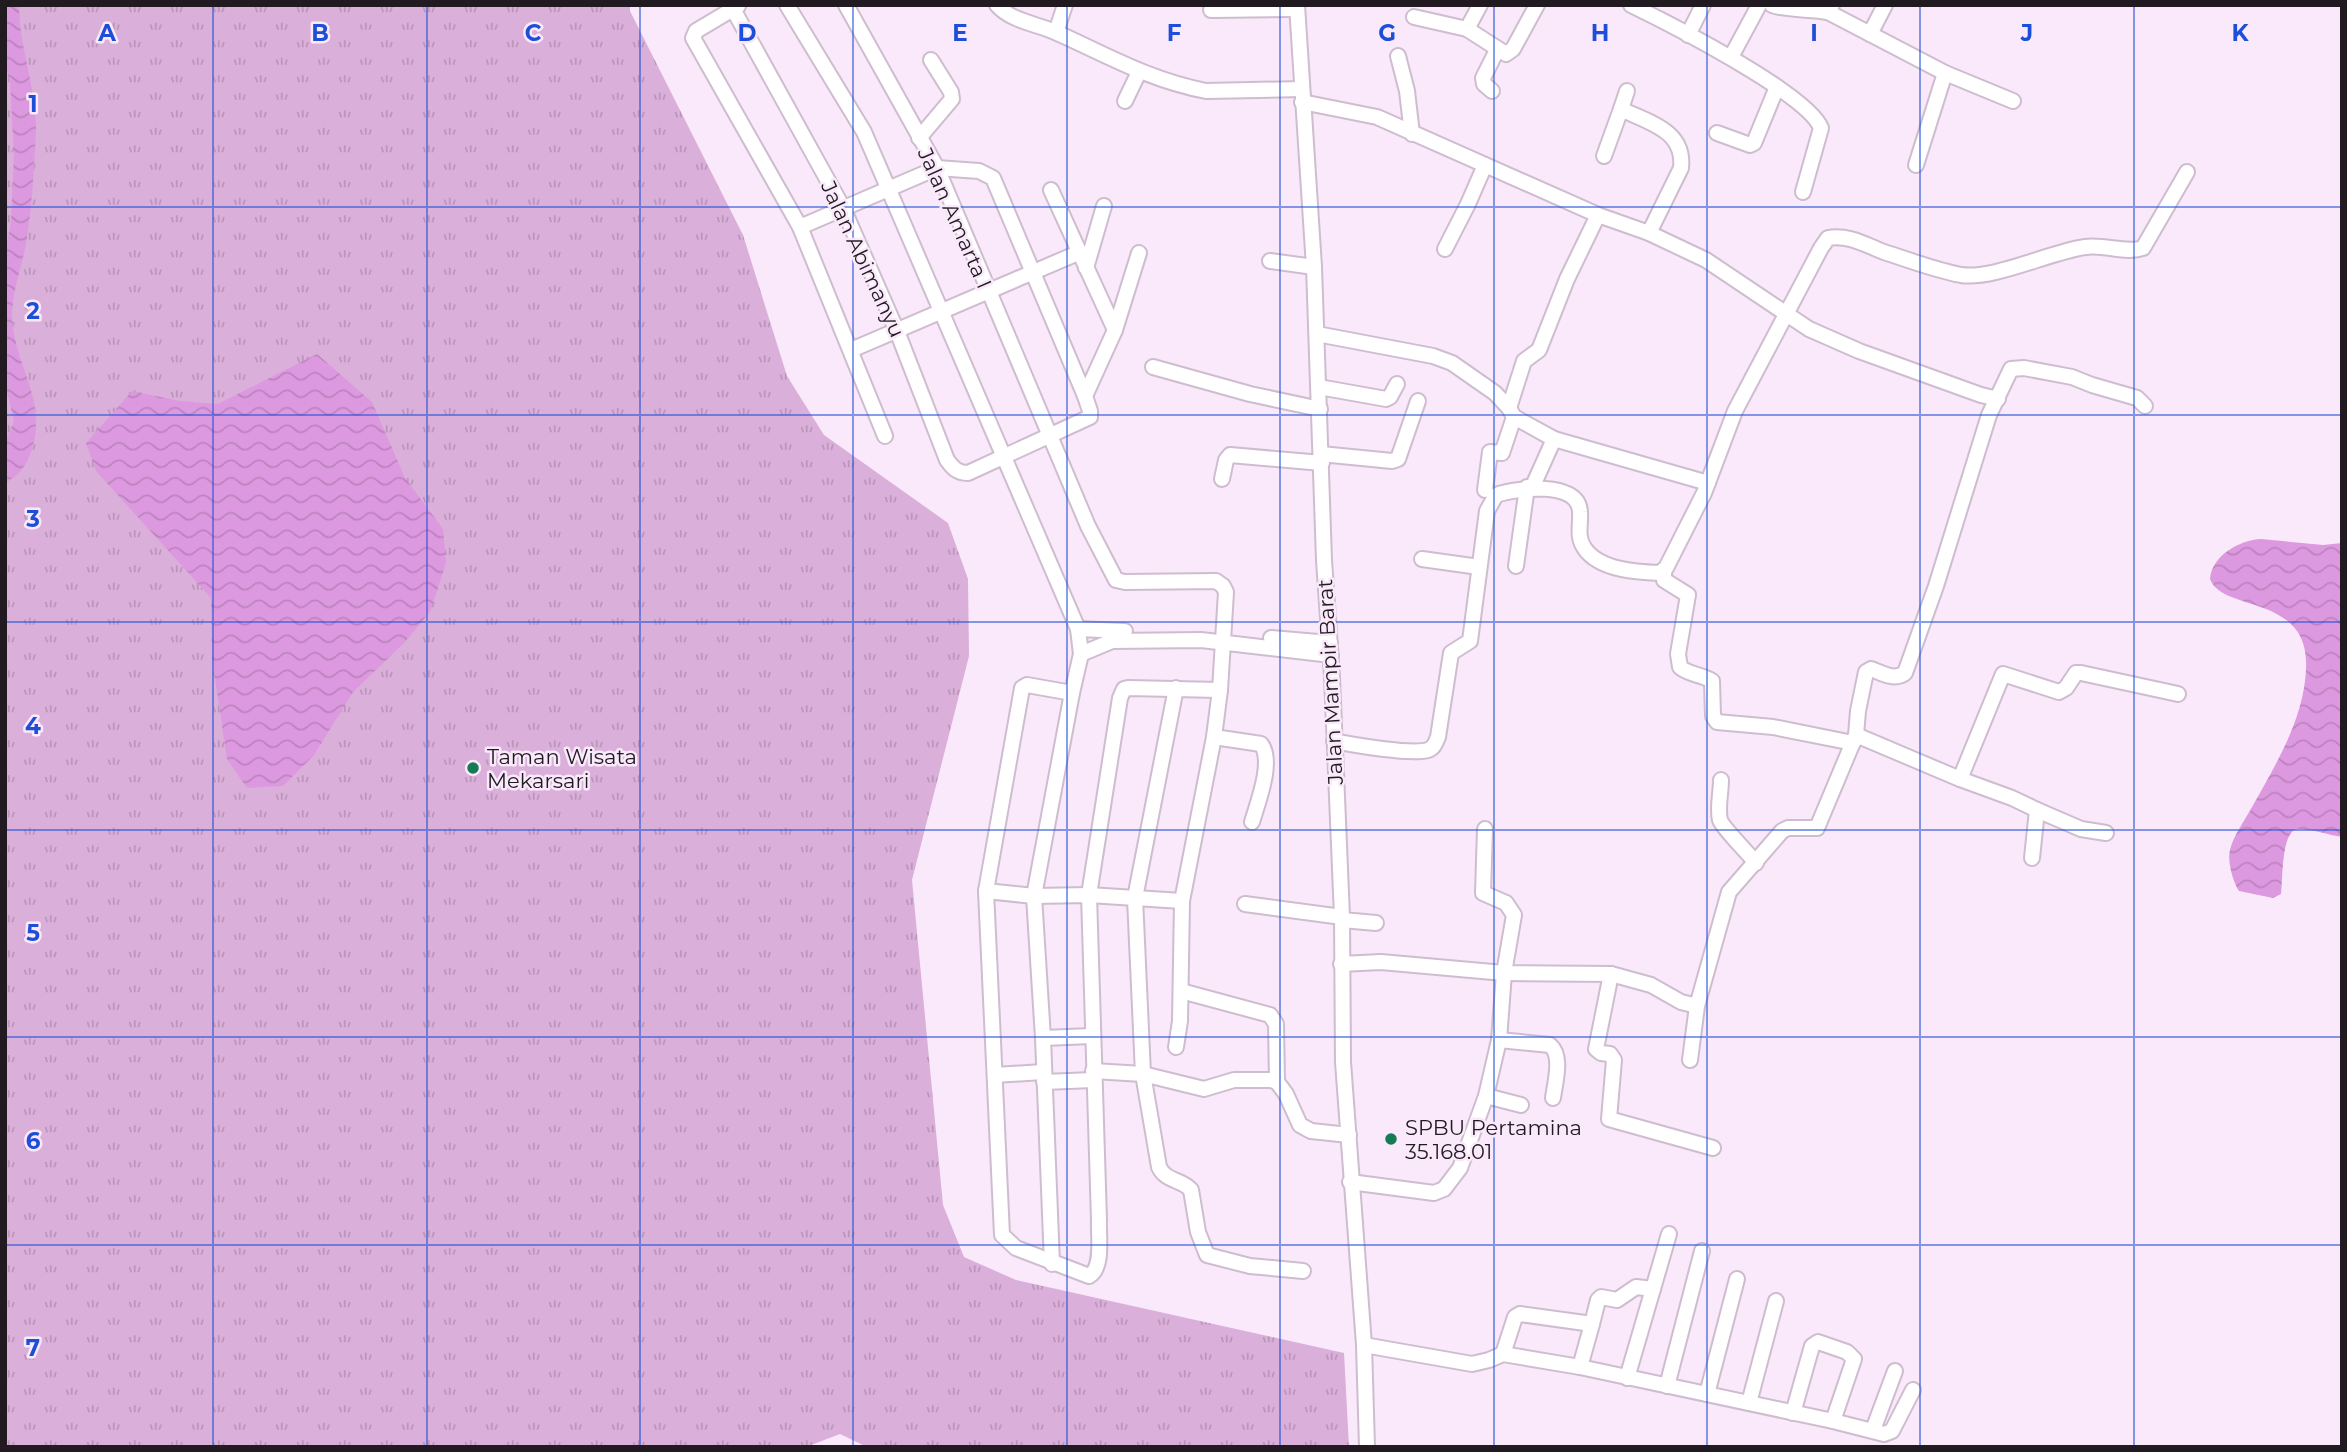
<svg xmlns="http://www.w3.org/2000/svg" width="2347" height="1452" font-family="Montserrat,sans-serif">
  <defs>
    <pattern id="park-tufts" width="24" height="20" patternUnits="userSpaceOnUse" patternTransform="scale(1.75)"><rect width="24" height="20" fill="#daafda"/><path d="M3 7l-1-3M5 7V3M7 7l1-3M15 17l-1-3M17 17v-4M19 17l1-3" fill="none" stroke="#bb96bb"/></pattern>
    <pattern id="water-waves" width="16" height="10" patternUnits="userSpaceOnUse" patternTransform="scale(1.75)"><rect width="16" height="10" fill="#dd99df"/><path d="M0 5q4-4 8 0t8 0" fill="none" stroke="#bd83bf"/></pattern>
  </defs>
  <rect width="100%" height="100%" fill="#fae9fa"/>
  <polygon fill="url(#park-tufts)" points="5,5 630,5 630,11 743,235 787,376 824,435 948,523 968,579 969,656 912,880 943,1205 964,1257 1016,1280 1344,1353 1349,1447 867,1447 840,1434 806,1447 5,1447"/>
  <g fill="url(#water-waves)">
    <path d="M5,5H19C19,48 37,89 36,132C34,170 32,211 25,249C20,272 12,293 12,317C13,345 25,368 32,394C41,424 36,468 5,483V443L14,421L5,382V252L11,222L14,154L10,83L5,61Z"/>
    <polygon points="317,354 372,402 405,478 443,529 446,563 430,612 404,643 353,692 314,755 283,786 247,788 227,759 212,658 211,598 96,471 86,443 132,391 180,401 218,404"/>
    <path d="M2261,539L2323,545L2342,543V837C2328,835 2313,829 2298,829C2281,830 2283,879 2281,894L2273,898L2239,891C2233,882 2227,861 2230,850C2233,836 2245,820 2252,807C2276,764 2304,719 2306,669C2310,593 2222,613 2210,579C2212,555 2240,540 2261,539Z"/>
  </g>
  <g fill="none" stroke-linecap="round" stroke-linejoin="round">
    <g stroke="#cebdce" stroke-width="18">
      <g id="minor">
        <polyline points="787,5 864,132 1078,629 1081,654 1072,693 1034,896 1043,1038 1052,1264"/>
        <polyline points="846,5 937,168 1088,526 1116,580 1125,582 1216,581 1223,586 1226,592 1220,690 1214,737 1182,901 1180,1021 1176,1047"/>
        <path d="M997,5C1011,21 1037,24 1055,32C1107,55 1149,80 1206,91L1302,89"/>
        <polyline points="1297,5 1314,267 1324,560 1332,677 1342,917 1343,1062 1364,1345 1367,1447"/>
        <path d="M1631,5C1668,23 1808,94 1821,128L1803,192"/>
        <path d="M1772,5C1784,10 1812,9 1828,12"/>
        <polyline points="1832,5 1828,12 1945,73 2013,101"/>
        <polyline points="738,6 696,31 693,38 800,227 885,436"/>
        <path d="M733,9L843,208L897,331L947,460C953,468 957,473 968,473L1090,417V411L1085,396L993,178L979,171L937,168L800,227"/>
        <polyline points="1211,10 1297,9"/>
        <polyline points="1414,17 1467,29 1506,54 1513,49 1537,5"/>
        <polyline points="1467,29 1480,5"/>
        <polyline points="1056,32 1065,5"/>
        <polyline points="1870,34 1885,5"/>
        <polyline points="1688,35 1703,5"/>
        <polyline points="1398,56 1407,91 1412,134"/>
        <polyline points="1731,57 1759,5"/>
        <polyline points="1492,91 1484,84 1483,78 1497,50"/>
        <polyline points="1125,101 1139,72"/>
        <polyline points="1302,102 1377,117 1598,215 1649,233 1706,260 1809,329 1859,351 1981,395 1998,399"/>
        <polyline points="1621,109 1627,91"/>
        <polyline points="1717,133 1750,145 1754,143 1777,87"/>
        <polyline points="919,138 952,99 951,92 931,60"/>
        <path d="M1604,156L1621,109C1649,123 1685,130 1681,168L1649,233"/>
        <polyline points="1916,165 1945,73"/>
        <polyline points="1051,190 1115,330"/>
        <polyline points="1445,249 1468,204 1485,165"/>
        <polyline points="1270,261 1314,267"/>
        <polyline points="1086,268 1104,206"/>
        <polyline points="1317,334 1433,356 1452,363 1495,393 1509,408 1514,417 1554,439 1708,483"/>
        <polyline points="851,350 1078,253"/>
        <polyline points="1153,367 1250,394 1320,409"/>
        <polyline points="1319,387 1386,399 1390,397 1397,384"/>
        <polyline points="1085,396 1115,330 1139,253"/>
        <polyline points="1509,408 1524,361 1539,350 1567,279 1598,215"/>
        <polyline points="1321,454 1392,461 1398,459 1418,401"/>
        <polyline points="1222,479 1226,460 1230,455 1322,463"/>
        <polyline points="1532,488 1554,439"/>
        <polyline points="1485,490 1490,452 1502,453 1514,417"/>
        <polyline points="1422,559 1479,567"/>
        <polyline points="1516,566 1527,487"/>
        <path d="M1664,570V580L1688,595L1678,654L1680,667C1689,675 1701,674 1712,681L1713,716L1717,722L1773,727L1853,743"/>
        <polyline points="1078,629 1125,631"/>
        <polyline points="1271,638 1330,643"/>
        <polyline points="1081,654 1112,641 1201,640 1331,655"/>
        <path d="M1176,688L1135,898L1143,1074L1159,1167C1166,1182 1182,1179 1191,1190L1198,1232L1207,1255L1250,1266L1303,1271"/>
        <path d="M1072,693L1027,685L1022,688L986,891L1002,1235L1016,1248L1089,1276C1104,1268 1098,1235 1099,1220L1089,895L1120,698L1124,689L1128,688L1220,690"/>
        <polyline points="1856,735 1960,779 2012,798 2037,810 2032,858"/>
        <path d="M1214,737L1261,744C1274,761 1258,802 1252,822"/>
        <path d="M1334,741C1353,745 1412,755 1428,750C1434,748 1436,742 1438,737L1451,653L1470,641L1487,511L1496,495C1516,488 1579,480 1580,512C1581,525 1576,537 1585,549C1600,570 1636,572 1660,573L1666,568L1704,493L1735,411L1821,248L1828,238C1848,234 1866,245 1884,252C1909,260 1935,270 1961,275C1993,280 2050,252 2085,247C2105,244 2126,254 2143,248L2187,172"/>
        <polyline points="1960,779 2003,674 2059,692 2066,688 2076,673 2081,673 2178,694"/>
        <path d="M1721,780C1721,793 1717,808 1720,820C1722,827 1748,853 1756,863"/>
        <polyline points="2037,810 2081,829 2106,833"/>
        <polyline points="986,891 1034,896 1089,895 1182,901"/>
        <polyline points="1245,904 1342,917"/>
        <polyline points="1342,920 1376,923"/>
        <polyline points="1341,964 1381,962 1504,973 1611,974 1596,1049 1601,1053 1610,1054 1614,1060 1609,1119 1713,1148"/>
        <polyline points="1611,974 1651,985 1681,1002 1697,1006"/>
        <polyline points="1181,991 1270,1015 1276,1024 1277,1082"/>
        <polyline points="1043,1038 1092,1036"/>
        <path d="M1499,1040L1550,1045C1563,1056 1555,1082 1553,1098"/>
        <path d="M1690,1060L1697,1006L1729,892L1782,831L1788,828H1817L1856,735L1858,711L1866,672L1871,669C1882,673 1894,681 1905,673L1936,586L1989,415L2011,369L2024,368L2072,377L2092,385L2137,398L2145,406"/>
        <polyline points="1093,1071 1143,1074 1204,1089 1234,1080 1271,1080 1277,1082 1286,1094 1300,1125 1311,1131 1349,1135"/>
        <polyline points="995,1075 1043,1072"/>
        <polyline points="1044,1082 1093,1080"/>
        <polyline points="1486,1096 1521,1105"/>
        <polyline points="1350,1182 1434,1193 1444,1189 1460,1168 1486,1096 1499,1040 1504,973 1514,915 1506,903 1483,893 1485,829"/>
        <polyline points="1364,1345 1472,1364 1489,1360 1503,1354 1580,1367 1833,1421 1884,1434 1892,1431 1913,1390"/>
        <polyline points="1503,1354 1515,1317 1520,1314 1592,1324 1598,1300 1601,1297 1617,1300 1636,1287 1653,1289"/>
        <polyline points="1580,1367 1592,1324"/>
        <polyline points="1627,1378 1669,1234"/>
        <polyline points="1667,1386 1702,1251"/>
        <polyline points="1707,1394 1737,1279"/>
        <polyline points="1749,1403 1776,1301"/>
        <polyline points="1793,1413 1812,1346 1818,1342 1847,1352 1854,1359 1833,1421"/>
        <polyline points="1873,1430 1895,1371"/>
      </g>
    </g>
    <use href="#minor" stroke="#fff" stroke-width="14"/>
  </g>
  <path fill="none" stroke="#1d4ed8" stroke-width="2" stroke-opacity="0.55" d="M213,5V1447M427,5V1447M640,5V1447M853,5V1447M1067,5V1447M1280,5V1447M1494,5V1447M1707,5V1447M1920,5V1447M2134,5V1447M5,207H2342M5,415H2342M5,622H2342M5,830H2342M5,1037H2342M5,1245H2342"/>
  <g fill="#167a53" stroke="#fae9fa" stroke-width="2.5">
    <circle cx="473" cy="768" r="7"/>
    <circle cx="1391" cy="1139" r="7"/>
  </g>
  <g text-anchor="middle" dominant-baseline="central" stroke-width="5" stroke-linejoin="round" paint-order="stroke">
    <g font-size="21" fill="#211b21" stroke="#fae9fa">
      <text transform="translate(955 218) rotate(66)">Jalan Amarta I</text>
      <text transform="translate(863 259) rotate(65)">Jalan Abimanyu</text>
      <text transform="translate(1330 682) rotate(-93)">Jalan Mampir Barat</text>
    </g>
    <g font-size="21" fill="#211b21" stroke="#fae9fa" text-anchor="start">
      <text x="487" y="756">Taman Wisata<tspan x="487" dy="24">Mekarsari</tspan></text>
      <text x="1405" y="1127">SPBU Pertamina<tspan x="1405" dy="24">35.168.01</tspan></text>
    </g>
  </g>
  <g font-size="23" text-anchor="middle" font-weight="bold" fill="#1d4ed8" stroke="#fae9fa" stroke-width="5" stroke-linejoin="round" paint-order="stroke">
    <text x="107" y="41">A</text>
    <text x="320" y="41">B</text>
    <text x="533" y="41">C</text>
    <text x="747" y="41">D</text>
    <text x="960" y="41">E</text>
    <text x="1174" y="41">F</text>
    <text x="1387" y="41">G</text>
    <text x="1600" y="41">H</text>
    <text x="1814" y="41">I</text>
    <text x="2027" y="41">J</text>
    <text x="2240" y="41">K</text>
    <text x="33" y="112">1</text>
    <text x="33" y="319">2</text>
    <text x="33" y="527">3</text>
    <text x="33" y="734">4</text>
    <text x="33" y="941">5</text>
    <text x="33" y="1149">6</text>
    <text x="33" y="1356">7</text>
  </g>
  <rect width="2347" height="1452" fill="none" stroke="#211b21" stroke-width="14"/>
</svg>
